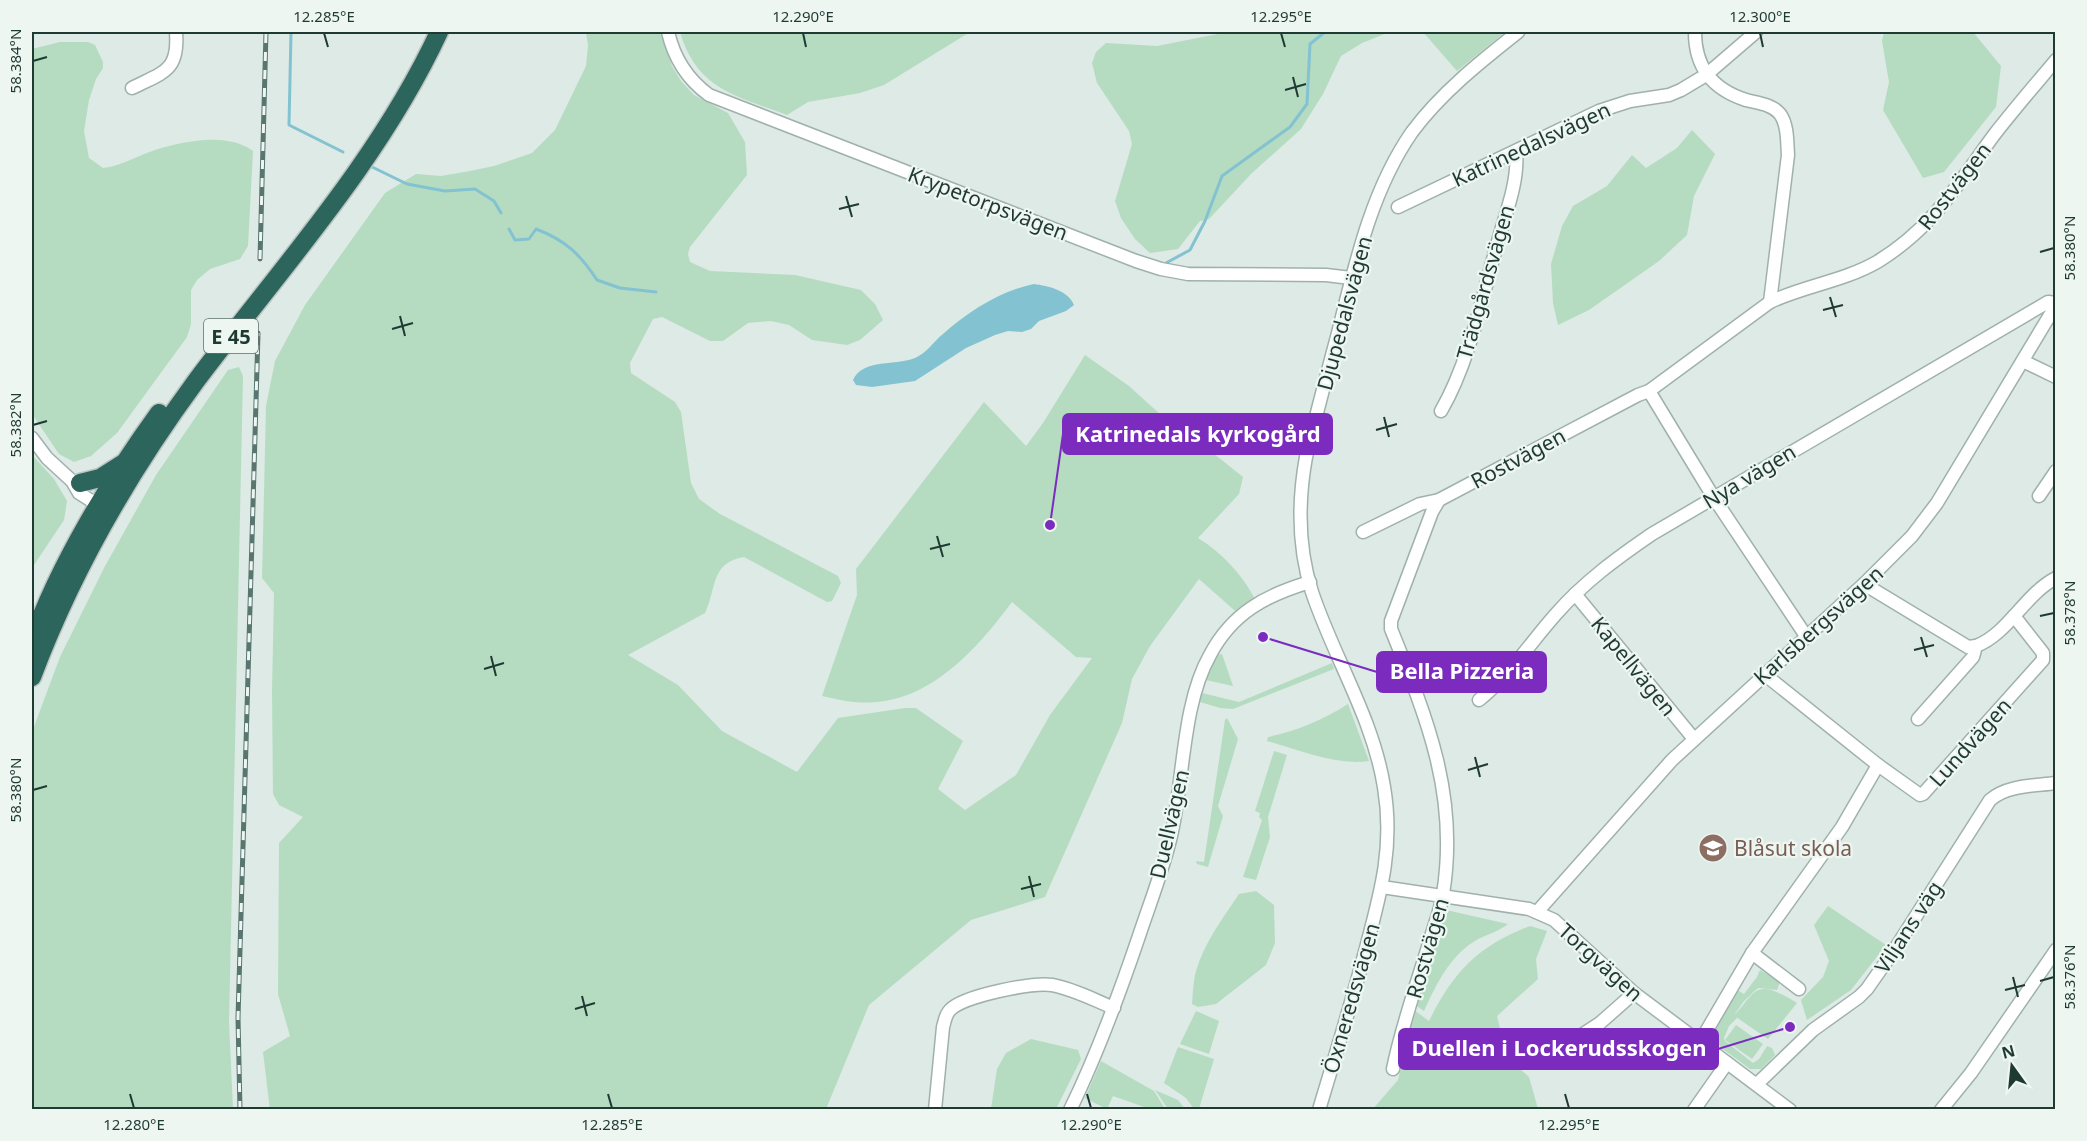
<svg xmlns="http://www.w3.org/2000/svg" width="2087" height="1141" font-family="'Noto Sans',sans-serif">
  <rect width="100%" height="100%" fill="#ddeae5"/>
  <g fill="#b5dcc1">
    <path d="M586,32H660L672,66L681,81L694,95L728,113L745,142L747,175L690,247L688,254L690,262L710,271L795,275L861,290L875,304L883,320L860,340L847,345L812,340L789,325L771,321L748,323L723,341H710L662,317L653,319L630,363L631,373L675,402L681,412L691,483L699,499L720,514L838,576L841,583L832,601L827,602L744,557C710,563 717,588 705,613L628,655L678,685L722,731L797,772L838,718L905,708H916L963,741L938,789L965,810L1016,775L1050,715L1092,658L1076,657L1012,602C974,653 924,709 854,702C843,701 833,698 822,696L857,595L856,569L984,402L1026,446L1043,423L1085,355L1129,386L1162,416L1193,437L1243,477L1239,494L1198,538C1222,553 1241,573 1255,599L1242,617L1199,579L1150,646L1132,679L1122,723L1045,897L971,920L869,1005L826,1109L270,1110L263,1052L290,1036L278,994L279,843L303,817L279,805L273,794L272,691L274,593L262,578L266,406L275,361L305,305L385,193L416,174L441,176L470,171L494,166L532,153L555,130L586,66L588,45Z"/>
    <path d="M680,32H970L884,85L860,93L808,102L787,115C737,96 697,90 680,32Z"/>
    <polygon points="1228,32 1395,32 1387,33 1362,43 1341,56 1323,94 1301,129 1251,174 1209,219 1200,221 1178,249 1150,253 1135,239 1121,218 1115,201 1132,144 1129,131 1097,83 1092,63 1096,52 1106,43 1157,46"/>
    <polygon points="1423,32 1505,32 1457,71"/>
    <polygon points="1884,32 1973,32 2001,66 1996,107 1944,172 1923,178 1883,110 1889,82 1882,41"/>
    <path d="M60,42H88L95,45L103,62V68L96,79L89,100L84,131L89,158L103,168C121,166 137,156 155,150C184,141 227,132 253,151L248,246L240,259L210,269L197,280L191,290V324L187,337L117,433L91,456L74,462L59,454L32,414V49Z"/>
    <polygon points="1692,130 1715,154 1694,196 1687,235 1659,261 1589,310 1558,325 1553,303 1551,264 1562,226 1573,206 1607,186 1632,155 1646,168 1677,148"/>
    <polygon points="239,367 243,376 229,1022 233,1109 32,1109 32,732 60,657 104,568 156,475 228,370"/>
    <polygon points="32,455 54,479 67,501 64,520 32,568"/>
    <polygon points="1222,654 1233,686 1206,680 1206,676 1218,655"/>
    <polygon points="1332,663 1334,669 1233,709 1220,708 1200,702 1202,693 1239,702"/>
    <path d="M1348,704L1369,761C1335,766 1300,750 1267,741L1268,737C1297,731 1323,720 1348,704Z"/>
    <polygon points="1227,718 1238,739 1218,806 1223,816 1208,867 1197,864 1196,861 1204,862 1225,720"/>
    <polygon points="1274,751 1287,755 1268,817 1270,837 1256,880 1243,877 1262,820 1259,817 1260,813 1255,811"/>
    <path d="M1256,891L1274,905L1275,943L1266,965L1216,1004L1198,1007L1192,1004C1193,994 1193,982 1196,971C1204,943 1223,918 1239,894Z"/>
    <polygon points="1828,906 1886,945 1851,990 1807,1020 1801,1000 1823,977 1829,961 1814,925"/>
    <path d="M1446,910L1508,924C1499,931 1489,934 1478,939C1450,955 1437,983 1424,1011L1417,1006Z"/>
    <path d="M1530,926L1547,931L1536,959L1538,979L1497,1016L1507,1057L1529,1077L1538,1109L1372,1110L1398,1080L1414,1010L1429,1021C1454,971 1478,946 1530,926Z"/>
    <path d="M1760,970L1780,982L1777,990L1758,988L1744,1001L1734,1015C1742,1008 1747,998 1755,992C1767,983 1786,997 1797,1003L1768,1039L1736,1017L1737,1018L1729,1026L1724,1038L1725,1041L1753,1063L1759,1059L1767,1046L1772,1048L1775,1055L1761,1069H1750L1723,1049L1717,1043L1713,1034L1737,990L1744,994L1757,977Z"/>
    <polygon points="1196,1011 1219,1021 1209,1054 1180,1044"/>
    <polygon points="1736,1025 1763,1044 1752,1059 1725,1040"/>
    <polygon points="1031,1039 1078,1050 1081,1059 1056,1109 991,1109 997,1069 1006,1053"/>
    <polygon points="1178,1047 1214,1059 1199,1109 1194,1109 1186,1098 1164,1083"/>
    <polygon points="1101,1061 1154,1091 1165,1109 1147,1109 1147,1108 1113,1096 1107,1109 1085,1098"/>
    <polygon points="1155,1090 1178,1100 1185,1109 1168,1109"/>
  </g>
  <path fill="#83c2d1" d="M1034,284C1048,286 1068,290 1074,305L1066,311L1039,321L1031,329L1022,332L1008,331L995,335L966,348L915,381L872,387L856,385L853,380C863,358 897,366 915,358C927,353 933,342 943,334C969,311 1000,291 1034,284Z"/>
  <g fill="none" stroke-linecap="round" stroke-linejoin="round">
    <g stroke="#83c2d1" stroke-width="3">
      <polyline points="291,32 289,125 343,152"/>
      <polyline points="368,165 407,184 445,191 475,189 494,201 501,213"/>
      <path d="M509,229L515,240L529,239L536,229C565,240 580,254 597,280L620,288L656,292"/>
      <polyline points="1166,263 1190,250 1205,221 1222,176 1290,127 1307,104 1310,44 1325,32 1329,32"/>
    </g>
    <g stroke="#a0b1ac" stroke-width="15">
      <g id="minor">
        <path d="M668,32C674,58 687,79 709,95L1136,261L1161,269L1188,274L1326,275L1351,278"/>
        <path d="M1695,32C1695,67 1712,89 1746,100C1757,103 1772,104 1780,114C1788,125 1787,142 1788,155L1770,302"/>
        <path d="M132,88C164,72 179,71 176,32"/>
        <polyline points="1398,207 1599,111 1630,101 1669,95 1681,90 1706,75 1756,32"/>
        <polyline points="2023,361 2056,377"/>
        <polyline points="1649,391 1714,498 1806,636"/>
        <path d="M1441,411C1469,363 1482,298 1497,245C1505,215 1519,182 1516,151"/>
        <polyline points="32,438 47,458 72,481 79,493 90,500 104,505"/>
        <polyline points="2039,496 2056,471"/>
        <polyline points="1363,532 1420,504 1439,500"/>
        <polyline points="1864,584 1968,647 1976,646"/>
        <polyline points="1575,594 1694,739"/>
        <polyline points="1764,674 1878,765 1920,795 1923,794 2043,660 2043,653 2014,616"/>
        <path d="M1479,700C1509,676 1531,642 1556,614C1584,582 1617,558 1652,534L2048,302L2056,303"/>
        <path d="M1918,719L1973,657L1976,646C2008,634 2025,594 2056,578"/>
        <polyline points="1382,887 1529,909 1554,920 1634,993 1790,1110"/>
        <polyline points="1537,912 1672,760 1864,584 1912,536 1937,503 2056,305"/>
        <polyline points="1752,953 1799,989"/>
        <polyline points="1700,1042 1752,953 1842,827 1878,765"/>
        <polyline points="1568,1044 1600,1023 1634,993"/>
        <path d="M1393,1069C1402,1024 1418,981 1431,937C1435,923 1441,908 1443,894C1459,796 1427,718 1391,629V621L1432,512L1439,500L1638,395L1649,391L1770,302C1804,286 1844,281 1877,262C1933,228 1957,185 1994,135C2014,109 2035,85 2056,60"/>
        <path d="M1757,1084L1813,1030L1859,997L1867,989L1895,949L1990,800C2007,785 2034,786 2056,783"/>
        <path d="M935,1110L943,1027C945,1021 945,1015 950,1010C963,996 1032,982 1052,985C1074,989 1094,1000 1114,1008"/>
        <path d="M1070,1110C1098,1053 1119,995 1139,936C1150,903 1163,870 1171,836C1184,780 1182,704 1210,655C1232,613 1266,595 1310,582"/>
        <path d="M1319,1110C1335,1056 1352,1002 1366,948C1381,892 1394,846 1384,787C1373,718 1334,658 1312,592C1298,548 1298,501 1306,457C1316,415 1327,374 1338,333C1355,265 1371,191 1412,132C1441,93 1480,62 1518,32"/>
        <polyline points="1694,1110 1727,1063"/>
        <polyline points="1941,1110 1971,1073 2056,950"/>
      </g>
    </g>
    <g stroke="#bcc4c2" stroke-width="21">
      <g id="highway">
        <polyline points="80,483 100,478 122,464"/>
        <path d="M32,641C59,565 111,479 159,413"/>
        <path d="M32,677C72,571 129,472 196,381C281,268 379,161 439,32"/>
      </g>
    </g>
    <use href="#minor" stroke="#fff" stroke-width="12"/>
    <use href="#highway" stroke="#2b655b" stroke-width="18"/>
    <g stroke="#59756f" stroke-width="5">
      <g id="rail">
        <polyline points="260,259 266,32"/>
        <polyline points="240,1110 238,1018 258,333"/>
      </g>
    </g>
    <use href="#rail" stroke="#eef6f2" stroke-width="3" stroke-dasharray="9" stroke-linecap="butt"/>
  </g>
  <path fill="none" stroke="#1f3933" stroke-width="2" d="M324,33L328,47M803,33L806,47M1281,33L1285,47M1760,33L1763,47M33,61L47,57M1293,77L1298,97M1285,90L1306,84M846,196L852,217M839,209L859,204M2040,252L2054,248M1830,297L1836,317M1823,310L1843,305M400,316L405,336M392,329L413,323M1384,417L1389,437M33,425L47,421M1376,430L1397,424M937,536L943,557M930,549L950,544M2040,616L2054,613M1921,637L1927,657M1914,650L1934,645M491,656L496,676M484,669L504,663M1475,757L1480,777M1468,770L1488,764M33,790L47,786M1029,876L1034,897M1021,889L1041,884M2013,977L2018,997M2040,981L2054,977M2005,990L2025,985M582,996L587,1016M575,1009L595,1003M130,1094L134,1108M608,1094L612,1108M1087,1094L1091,1108M1565,1094L1569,1108"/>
  <defs>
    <g id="school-disc" transform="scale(1.5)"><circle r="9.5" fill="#8d6e63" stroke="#eef6f2"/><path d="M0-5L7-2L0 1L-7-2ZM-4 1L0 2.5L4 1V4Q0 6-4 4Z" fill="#fff"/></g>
  </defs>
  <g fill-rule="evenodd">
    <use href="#school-disc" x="1713" y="848"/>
  </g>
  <g text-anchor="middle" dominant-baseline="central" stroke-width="4.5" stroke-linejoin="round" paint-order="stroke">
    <rect fill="#eef6f2" stroke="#5d726c" stroke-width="1.5" x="204" y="319" width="54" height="34" rx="4.5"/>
    <g font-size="20" font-weight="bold" fill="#1f3933">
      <text x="231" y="336">E 45</text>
    </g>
    <g font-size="21" fill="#1f3933" stroke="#eef6f2">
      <text transform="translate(1531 144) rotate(-25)">Katrinedalsvägen</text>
      <text transform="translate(1954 186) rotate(-52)">Rostvägen</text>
      <text transform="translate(988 203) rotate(21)">Krypetorpsvägen</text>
      <text transform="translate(1485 282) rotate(-74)">Trädgårdsvägen</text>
      <text transform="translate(1344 313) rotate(-75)">Djupedalsvägen</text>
      <text transform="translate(1518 458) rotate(-28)">Rostvägen</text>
      <text transform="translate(1749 476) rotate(-31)">Nya vägen</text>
      <text transform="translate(1818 625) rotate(-42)">Karlsbergsvägen</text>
      <text transform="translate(1634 666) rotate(51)">Kapellvägen</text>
      <text transform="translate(1970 742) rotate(-48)">Lundvägen</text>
      <text transform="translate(1169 824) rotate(-77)">Duellvägen</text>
      <text transform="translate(1908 927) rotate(-57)">Viljans väg</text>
      <text transform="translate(1427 948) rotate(-74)">Rostvägen</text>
      <text transform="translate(1601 962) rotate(42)">Torgvägen</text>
      <text transform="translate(1351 998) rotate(-74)">Öxneredsvägen</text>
    </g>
    <g font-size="21" fill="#785e54" stroke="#eef6f2" text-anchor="start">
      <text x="1734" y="848">Blåsut skola</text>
    </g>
  </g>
  <path fill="none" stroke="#7b2cbf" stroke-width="2" d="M1050 525L1063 434M1263 637L1377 672M1790 1027L1718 1049"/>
  <g fill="#7b2cbf" stroke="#eef6f2" stroke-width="2">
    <circle cx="1050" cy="525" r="6"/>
    <circle cx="1263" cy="637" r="6"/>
    <circle cx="1790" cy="1027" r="6"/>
  </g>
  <g fill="#7b2cbf" stroke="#7b2cbf" stroke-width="2">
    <rect x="1063" y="414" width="269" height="40" rx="6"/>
    <rect x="1377" y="652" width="169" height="40" rx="6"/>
    <rect x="1399" y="1029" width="319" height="40" rx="6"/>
  </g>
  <g font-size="22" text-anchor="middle" font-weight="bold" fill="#fff">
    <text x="1198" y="442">Katrinedals kyrkogård</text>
    <text x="1462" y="679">Bella Pizzeria</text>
    <text x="1559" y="1056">Duellen i Lockerudsskogen</text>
  </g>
  <rect width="2087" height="1141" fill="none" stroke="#eef6f2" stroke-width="66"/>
  <g transform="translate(2012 1066) rotate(345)" stroke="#eef6f2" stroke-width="4.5" paint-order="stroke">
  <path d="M0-4.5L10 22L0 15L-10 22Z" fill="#1f3933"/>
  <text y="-9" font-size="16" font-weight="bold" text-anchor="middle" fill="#1f3933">N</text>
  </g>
  <rect x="33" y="33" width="2021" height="1075" fill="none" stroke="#1f3933" stroke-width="2"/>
  <g font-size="15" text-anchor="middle" fill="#1f3933">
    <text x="324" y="22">12.285°E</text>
    <text x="803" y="22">12.290°E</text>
    <text x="1281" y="22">12.295°E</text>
    <text x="1760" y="22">12.300°E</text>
    <text transform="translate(16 61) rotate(-90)" y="5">58.384°N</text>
    <text transform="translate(2070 248) rotate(-90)" y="5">58.380°N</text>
    <text transform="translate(16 425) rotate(-90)" y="5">58.382°N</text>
    <text transform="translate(2070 613) rotate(-90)" y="5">58.378°N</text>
    <text transform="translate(16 790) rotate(-90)" y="5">58.380°N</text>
    <text transform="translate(2070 977) rotate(-90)" y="5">58.376°N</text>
    <text x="134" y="1130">12.280°E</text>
    <text x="612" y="1130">12.285°E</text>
    <text x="1091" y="1130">12.290°E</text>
    <text x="1569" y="1130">12.295°E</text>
  </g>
</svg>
